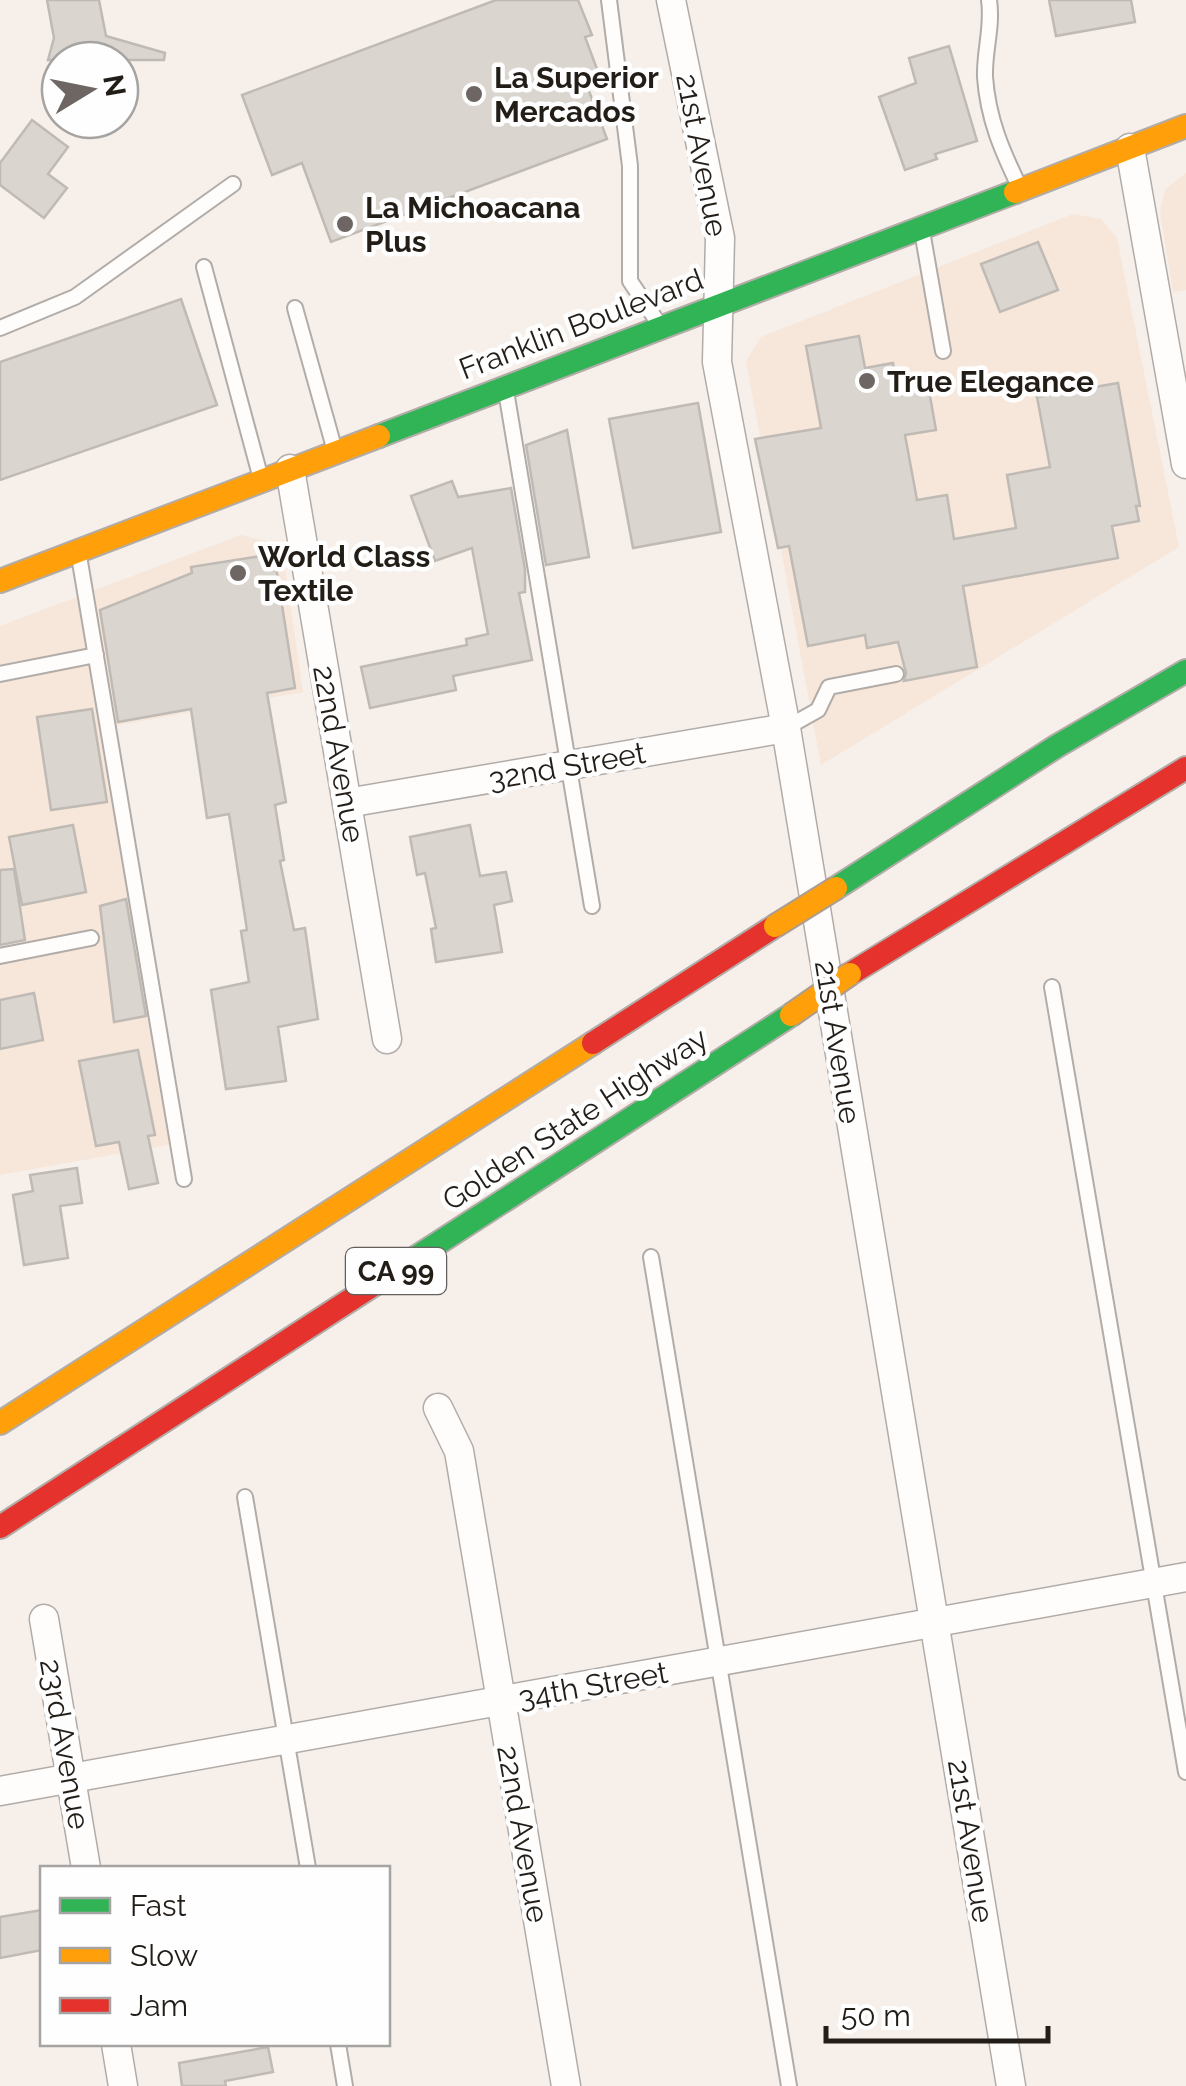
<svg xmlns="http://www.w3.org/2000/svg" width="1186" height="2086" font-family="Raleway,sans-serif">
  <rect width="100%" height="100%" fill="#f6efea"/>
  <g fill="#f7e7da">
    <polygon points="1186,173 1186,290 1173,292 1160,212 1165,190"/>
    <polygon points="1073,214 1101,219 1117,238 1179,547 821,765 746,361 761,337"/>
    <polygon points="241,535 269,542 284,561 303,692 113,726 183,1142 0,1175 0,626"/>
  </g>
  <g fill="#dbd5d0" stroke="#c0bab5" stroke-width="2.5">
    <polygon points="47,0 99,0 106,36 165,53 164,60 48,60 54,38"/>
    <polygon points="496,0 578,0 592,35 585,37 600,77 586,83 607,139 331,242 302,163 272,175 242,95"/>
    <polygon points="1049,0 1131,0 1135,22 1056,36"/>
    <polygon points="949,46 977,141 935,154 937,159 905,170 879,97 916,83 909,58"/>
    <polygon points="32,120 68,147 48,174 67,188 44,218 0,185 0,163"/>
    <polygon points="1038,242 1058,290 1000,312 981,264"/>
    <polygon points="181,299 217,405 0,480 0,362"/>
    <polygon points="859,336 865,368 893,363 897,390 928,385 936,430 905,435 917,500 947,495 954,539 1016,528 1007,475 1050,467 1037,397 1118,383 1140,506 1136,506 1139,521 1112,526 1118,558 963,586 977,667 904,681 906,673 898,642 867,648 865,635 808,646 789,546 778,548 755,439 821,428 806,346"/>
    <polygon points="698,403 721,532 633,548 609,419"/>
    <polygon points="567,430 589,557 546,565 526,445"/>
    <polygon points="452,481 458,497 511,488 525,569 525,592 519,593 532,660 453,676 456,690 370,708 361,667 467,645 466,639 488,634 472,548 435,561 411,496"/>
    <polygon points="274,554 295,688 267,693 286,802 275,805 284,860 280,861 294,930 305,928 318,1019 278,1027 286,1081 226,1089 211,990 249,982 241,931 247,930 229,814 207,818 191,709 118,722 100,610 192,573 191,567"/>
    <polygon points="92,709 107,802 51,810 37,717"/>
    <polygon points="73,825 86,892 22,905 9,837"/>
    <polygon points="470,825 480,876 506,872 512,901 494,905 502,952 436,962 431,929 436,928 425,873 417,875 410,837"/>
    <polygon points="14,869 25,940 0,945 0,870"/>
    <polygon points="126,899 146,1016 114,1022 100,906"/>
    <polygon points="34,993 43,1040 0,1049 0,1000"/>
    <polygon points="138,1050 155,1135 148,1136 158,1183 129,1189 119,1142 96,1146 79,1061"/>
    <polygon points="77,1168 82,1203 60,1206 68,1258 24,1265 13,1195 33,1191 30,1175"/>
    <polygon points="42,1910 42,1950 0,1958 0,1917"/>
    <polygon points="268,2047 273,2072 225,2081 226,2086 182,2086 179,2063"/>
  </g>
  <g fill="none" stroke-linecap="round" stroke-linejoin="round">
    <g stroke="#b2aca8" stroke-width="18">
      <g id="lane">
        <polyline points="609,0 630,166 630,281 659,324"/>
        <path d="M989,0C993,27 984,51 985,77C988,119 1002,151 1020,188"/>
        <polyline points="922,231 943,351"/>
        <polyline points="204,267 261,479"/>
        <polyline points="295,308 335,451"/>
        <polyline points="0,328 75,297 233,184"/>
        <polyline points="506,391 592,906"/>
        <polyline points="79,556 184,1179"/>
        <polyline points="0,674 96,655"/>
        <polyline points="786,728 818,710 829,687 896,674"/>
        <polyline points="0,956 91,938"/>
        <polyline points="1052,987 1186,1772"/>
        <polyline points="651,1257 789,2086"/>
        <polyline points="245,1497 308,1868"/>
        <polyline points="338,2044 345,2086"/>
      </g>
    </g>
    <g stroke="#b2aca8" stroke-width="31">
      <g id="street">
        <polyline points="671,0 720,238 717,362 786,728 1011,2086"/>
        <polyline points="1130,148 1186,464"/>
        <polyline points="290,469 387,1039"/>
        <polyline points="347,803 786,728"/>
        <polyline points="438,1408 459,1451 566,2086"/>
        <polyline points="44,1619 86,1868"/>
        <polyline points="0,1791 1186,1577"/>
        <polyline points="116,2044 123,2086"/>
      </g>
    </g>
    <g stroke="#b2aca8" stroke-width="26">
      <g id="fast">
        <polyline points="379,436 1015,192"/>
        <polyline points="836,888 1057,746 1186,671"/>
        <polyline points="381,1280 791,1015"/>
      </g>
    </g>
    <g stroke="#b2aca8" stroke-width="26">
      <g id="slow">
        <polyline points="1015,192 1186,126"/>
        <polyline points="0,581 379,436"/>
        <polyline points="0,1423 593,1043"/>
      </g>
    </g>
    <g stroke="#b2aca8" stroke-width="26">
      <g id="jam">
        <polyline points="850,974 1186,768"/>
        <polyline points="593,1043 775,926"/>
        <polyline points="0,1527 381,1280"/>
      </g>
    </g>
    <use href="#lane" stroke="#fefdfc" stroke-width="14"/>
    <use href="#street" stroke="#fefdfc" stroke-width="28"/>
    <use href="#fast" stroke="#30b455" stroke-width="22"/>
    <use href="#slow" stroke="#ff9f0a" stroke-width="22"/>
    <use href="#jam" stroke="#e5322d" stroke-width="22"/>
    <g stroke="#ac9d90" stroke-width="26" stroke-linecap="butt">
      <g id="slow-bridge">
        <polyline points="775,926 836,888"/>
        <polyline points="791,1015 850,974"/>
      </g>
    </g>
    <use href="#slow-bridge" stroke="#ff9f0a" stroke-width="22"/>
  </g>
  <g fill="#6d6662" stroke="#fefefe" stroke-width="4">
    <circle cx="474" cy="94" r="10"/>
    <circle cx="345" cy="224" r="10"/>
    <circle cx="867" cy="381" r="10"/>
    <circle cx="238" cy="573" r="10"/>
  </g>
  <g text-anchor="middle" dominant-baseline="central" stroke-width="9" stroke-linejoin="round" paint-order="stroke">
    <rect fill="#fefefe" stroke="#65605d" stroke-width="2.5" x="346" y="1248" width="100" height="46" rx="8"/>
    <g font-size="28" font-weight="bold" fill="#231d18">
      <text x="396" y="1271">CA 99</text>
    </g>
    <g font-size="30" font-weight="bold" fill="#231d18" stroke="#fefefe" text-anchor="start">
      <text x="494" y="77">La Superior<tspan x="494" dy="34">Mercados</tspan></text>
      <text x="365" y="207">La Michoacana<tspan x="365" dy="34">Plus</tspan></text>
      <text x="887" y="381">True Elegance</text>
      <text x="258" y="556">World Class<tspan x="258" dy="34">Textile</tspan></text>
    </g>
    <g font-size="30" fill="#231d18" stroke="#fefefe">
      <text transform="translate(702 155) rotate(79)">21st Avenue</text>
      <text transform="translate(581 324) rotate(-21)">Franklin Boulevard</text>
      <text transform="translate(339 754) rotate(80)">22nd Avenue</text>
      <text transform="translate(567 766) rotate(-10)">32nd Street</text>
      <text transform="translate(838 1042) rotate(81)">21st Avenue</text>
      <text transform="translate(575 1119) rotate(-33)">Golden State Highway</text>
      <text transform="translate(593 1685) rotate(-10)">34th Street</text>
      <text transform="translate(65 1744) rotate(80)">23rd Avenue</text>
      <text transform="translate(523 1834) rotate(80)">22nd Avenue</text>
      <text transform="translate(971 1841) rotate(81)">21st Avenue</text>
    </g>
  </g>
  <rect x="40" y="1866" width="350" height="180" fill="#fefefe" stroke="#a6a4a2" stroke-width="2.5"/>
  <rect x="60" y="1898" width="50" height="15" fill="#30b455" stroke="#a6a4a2" stroke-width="2.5"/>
  <text x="130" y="1916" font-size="30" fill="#231d18">Fast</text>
  <rect x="60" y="1948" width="50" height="15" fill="#ff9f0a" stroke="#a6a4a2" stroke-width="2.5"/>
  <text x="130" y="1966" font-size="30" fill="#231d18">Slow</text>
  <rect x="60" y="1998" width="50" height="15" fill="#e5322d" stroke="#a6a4a2" stroke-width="2.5"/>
  <text x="130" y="2016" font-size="30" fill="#231d18">Jam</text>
  <g transform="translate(90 90) rotate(80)"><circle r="48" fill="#fefefe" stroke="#a6a4a2" stroke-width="2.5"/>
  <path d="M0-8L18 38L0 25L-18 38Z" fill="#6d6662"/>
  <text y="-15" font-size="28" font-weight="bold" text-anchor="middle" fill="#231d18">N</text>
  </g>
  <path d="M826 2026v15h222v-15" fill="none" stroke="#231d18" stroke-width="5"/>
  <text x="841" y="2026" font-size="30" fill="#231d18" stroke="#fefefe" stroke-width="8" paint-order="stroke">50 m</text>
</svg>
